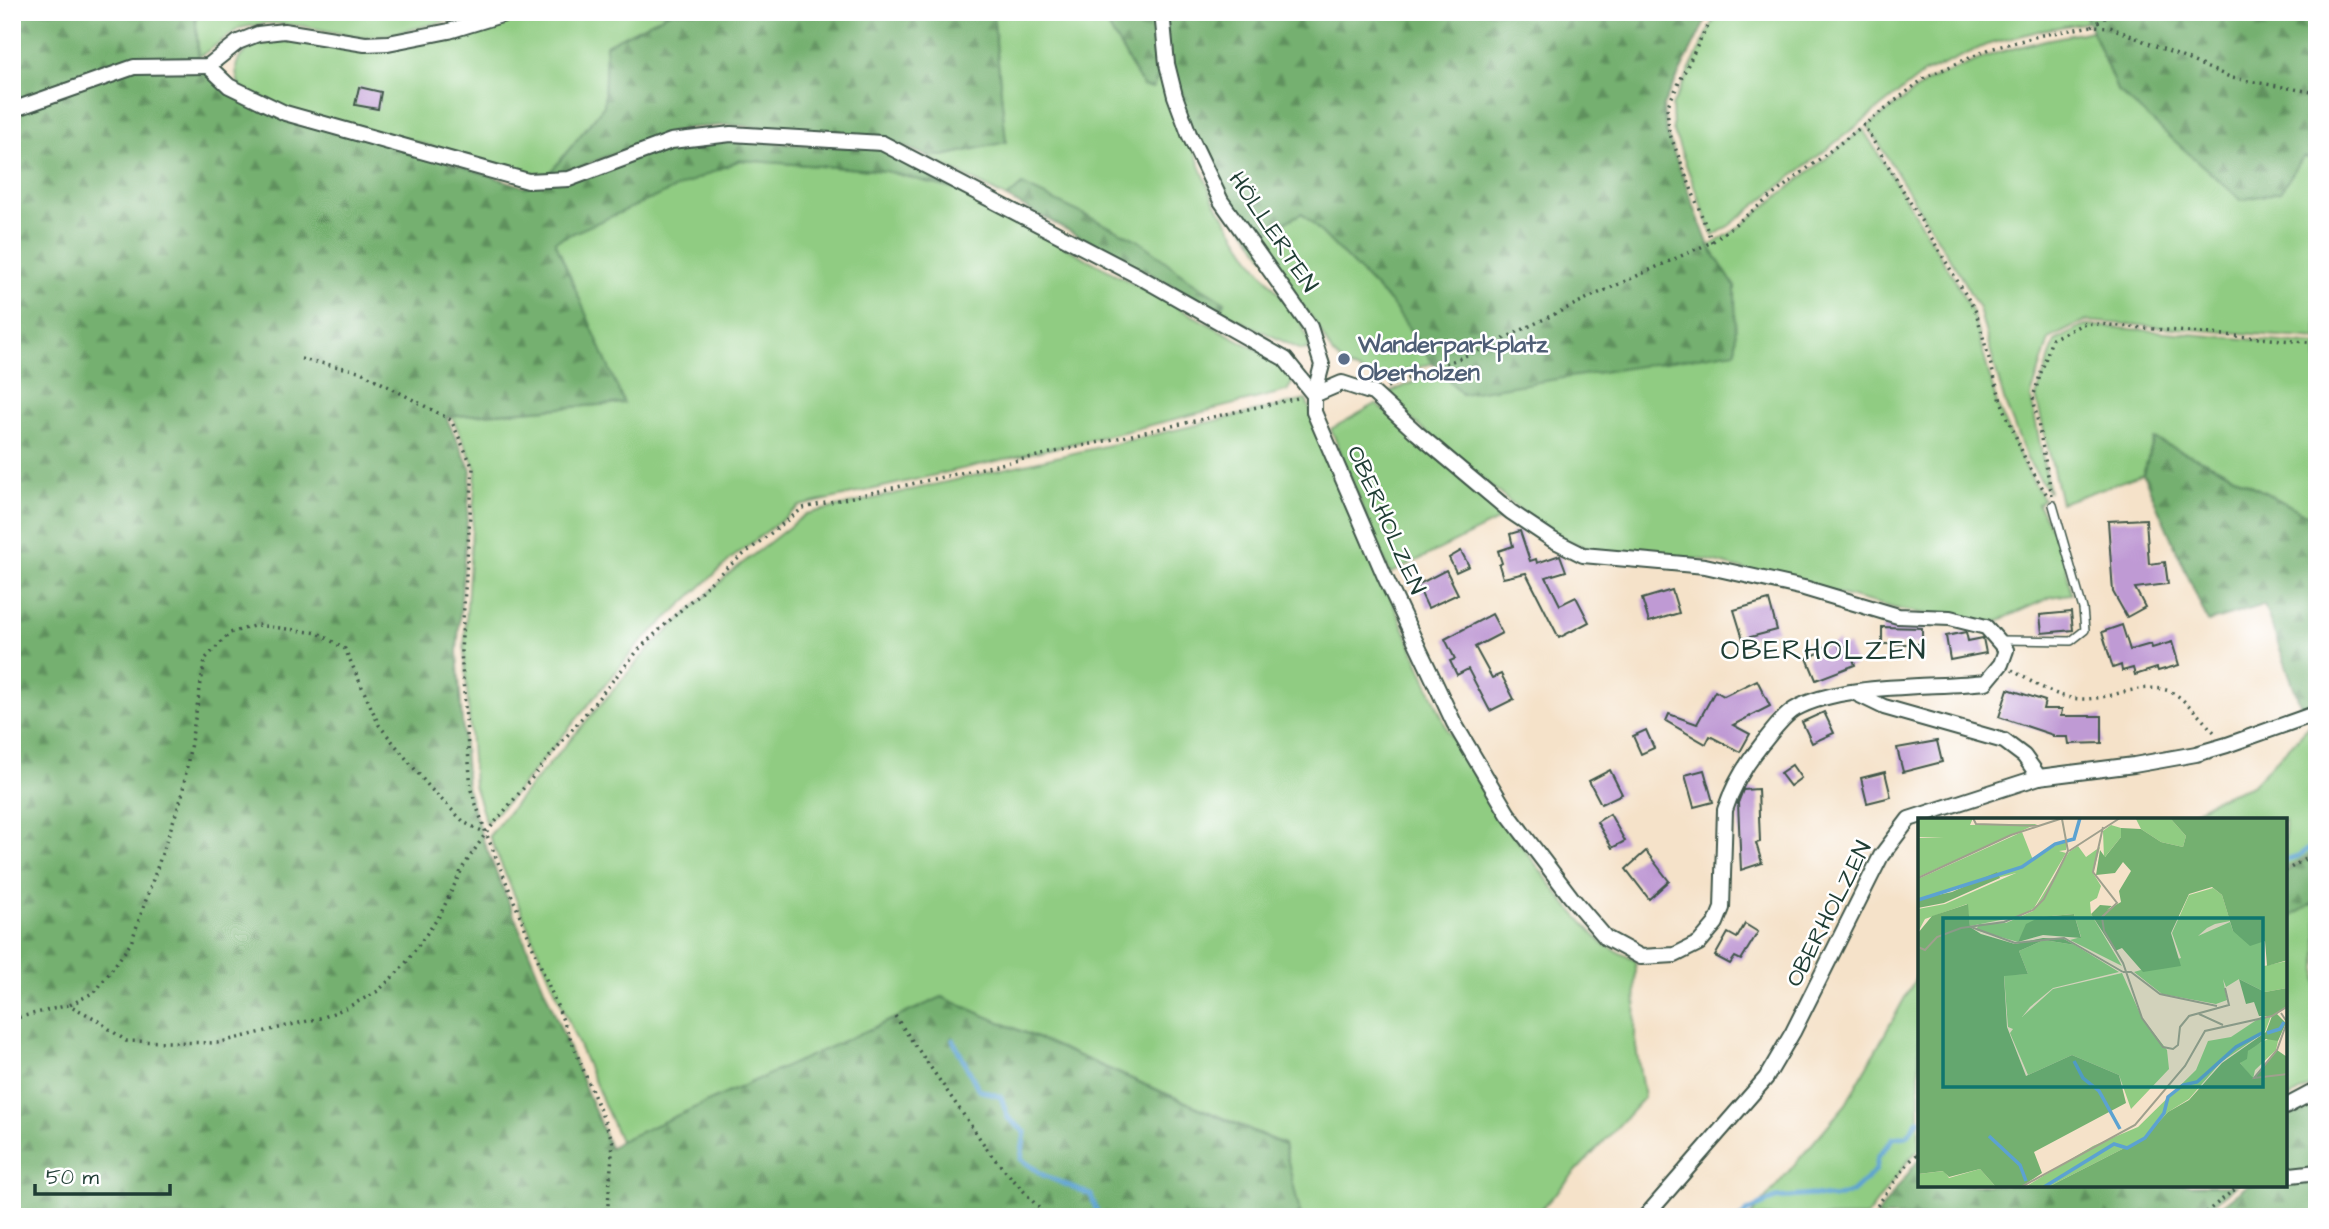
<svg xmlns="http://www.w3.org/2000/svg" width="2329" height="1229" font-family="'Architects Daughter',sans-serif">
  <defs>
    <pattern id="forest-firs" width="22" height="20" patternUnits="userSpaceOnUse" patternTransform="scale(1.75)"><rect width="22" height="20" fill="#74b070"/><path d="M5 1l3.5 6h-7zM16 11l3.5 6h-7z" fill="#5f905d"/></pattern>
  </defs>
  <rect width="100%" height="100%" fill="#fff"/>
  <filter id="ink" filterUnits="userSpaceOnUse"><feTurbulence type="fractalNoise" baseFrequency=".0143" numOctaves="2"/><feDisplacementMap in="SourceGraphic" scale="14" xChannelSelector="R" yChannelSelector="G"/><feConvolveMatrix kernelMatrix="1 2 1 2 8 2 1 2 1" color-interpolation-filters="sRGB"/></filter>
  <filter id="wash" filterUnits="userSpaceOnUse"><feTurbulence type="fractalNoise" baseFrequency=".00686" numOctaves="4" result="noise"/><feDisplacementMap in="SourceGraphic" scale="28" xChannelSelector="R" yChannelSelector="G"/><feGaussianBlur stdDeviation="1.57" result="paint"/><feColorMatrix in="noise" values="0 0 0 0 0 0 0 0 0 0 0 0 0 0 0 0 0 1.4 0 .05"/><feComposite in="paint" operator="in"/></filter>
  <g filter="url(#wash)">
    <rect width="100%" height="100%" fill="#f5e2c9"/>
    <g fill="#90cc82" stroke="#58845b" stroke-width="2">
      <polygon points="195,12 485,12 392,34 363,38 303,26 267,23 240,28 199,57"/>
      <path d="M538,12H671L606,45L604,106L550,173L526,175L414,141L287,110L240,87C229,60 242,54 262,39L319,42L388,50L459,36Z"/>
      <polygon points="993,12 1100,12 1143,86 1162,68 1214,201 1253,261 1301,322 1309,342 1308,349 1301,350 1220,311 1225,302 1191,281 1022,185 1007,198 924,155 944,156 1006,142"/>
      <polygon points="1718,12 2084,12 2089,22 2042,30 1986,45 1923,74 1730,225 1713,236 1673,130 1672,106"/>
      <polygon points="2092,31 2117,90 2280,192 2303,157 2317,159 2317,339 2085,321 2049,339 2031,397 2049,493 2027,459 2004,400 1979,309 1960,275 1868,126 1930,80 1993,54 2045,40"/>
      <polygon points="1863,129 1955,280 1973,315 1997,404 2023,463 2043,499 2038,504 2064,552 2071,594 2051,597 1991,624 1902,610 1707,560 1596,552 1558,536 1518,509 1406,415 1393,400 1391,392 1440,370 1462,394 1735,287 1709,246 1737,229"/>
      <polygon points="740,160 886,171 960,191 1280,362 1291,373 1292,383 1287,391 1123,432 800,506 732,558 638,645 512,797 486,823 474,785 464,650 476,469 453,419 448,417 623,403 554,241"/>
      <polygon points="1302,213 1391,303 1433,363 1380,379 1346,366 1333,354 1315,322 1252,240"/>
      <polygon points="2085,325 2317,345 2317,520 2217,467 2154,439 2143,474 2061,503 2036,397 2055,341"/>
      <polygon points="1306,400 1447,729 1500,817 1566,904 1603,944 1636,961 1635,1040 1644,1098 1534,1217 1301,1217 1284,1144 942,997 620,1141 489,836 519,799 646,652 730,573 806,514"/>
      <polygon points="1376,404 1509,515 1390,574 1331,429"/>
      <polygon points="2317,718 2317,850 2285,869 2285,820 2179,820 2218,798 2252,785"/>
      <polygon points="2317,901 2317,1082 2285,1100 2285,920"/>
      <polygon points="1919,968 1919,1149 1907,1162 1866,1217 1750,1217 1846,1104 1918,974"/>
    </g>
    <g fill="url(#forest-firs)" stroke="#4a7652" stroke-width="2">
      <polygon points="12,12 195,12 199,65 226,90 525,187 673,145 733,141 884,149 960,191 886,171 740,160 555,241 624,403 446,417 471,470 457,652 467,788 483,840 610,1148 620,1141 942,997 1284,1145 1301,1217 12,1217"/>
      <polygon points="671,12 993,12 1006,142 943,156 924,155 883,138 730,125 689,128 662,135 565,173 550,173 604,106 606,45"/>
      <polygon points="1100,12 1158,12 1162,68 1153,88 1143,86"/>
      <polygon points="1165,12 1710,12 1663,106 1666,132 1709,246 1735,287 1736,351 1462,394 1433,363 1391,303 1302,213 1252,240 1223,200 1192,133 1169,64"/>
      <polygon points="2084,12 2317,12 2317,159 2303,157 2280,192 2241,200 2117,90"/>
      <polygon points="1022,185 1138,240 1191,281 1225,302 1220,311 1007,198"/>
      <polygon points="2154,439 2217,467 2317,520 2317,708 2303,712 2264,605 2208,622 2143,474"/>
      <polygon points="2317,853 2317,901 2285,920 2285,872"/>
      <polygon points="2317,1094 2317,1217 2207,1217 2248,1185 2285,1185 2285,1112"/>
      <polygon points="1919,1159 1920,1185 2237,1185 2196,1217 1875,1217"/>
    </g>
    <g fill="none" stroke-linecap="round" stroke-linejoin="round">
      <g stroke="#5ca2d1" stroke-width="5">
        <polyline points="2285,860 2298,856 2317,843"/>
        <polyline points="953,1040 979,1090 1001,1097 1008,1118 1025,1132 1021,1159 1043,1175 1091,1195 1097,1212 1101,1217"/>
        <polyline points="1742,1217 1747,1212 1775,1198 1812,1195 1834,1198 1852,1192 1876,1170 1878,1157 1893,1138 1907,1136 1916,1122 1920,1120"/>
      </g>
    </g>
    <g id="blocks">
      <g fill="#bf9ad4">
        <polygon points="359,87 381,92 378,109 355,105"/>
        <polygon points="2146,519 2149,564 2165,562 2168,584 2135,588 2145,607 2127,617 2113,592 2108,521"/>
        <polygon points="1520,531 1530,561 1536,559 1537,563 1560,555 1566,571 1546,577 1560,605 1576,597 1589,622 1559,638 1526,573 1503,578 1499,565 1502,563 1498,551 1513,546 1510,534"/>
        <polygon points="1461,551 1469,566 1456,572 1449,558"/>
        <polygon points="1446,570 1458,594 1428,608 1417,585"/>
        <polygon points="1672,590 1679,613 1649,622 1642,599"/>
        <polygon points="1769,600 1777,630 1743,639 1734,610"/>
        <polygon points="2071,612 2073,630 2042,633 2040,615"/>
        <polygon points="1492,614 1502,633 1475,647 1492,678 1501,674 1514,699 1490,711 1468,669 1457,675 1450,661 1455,659 1445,639"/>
        <polygon points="2122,625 2130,650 2151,644 2152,648 2172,642 2179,665 2158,671 2157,668 2135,675 2133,668 2122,671 2121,665 2113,668 2102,632"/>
        <polygon points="1882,627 1922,628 1922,644 1882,644"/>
        <polygon points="1966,632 1968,641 1983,638 1986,653 1950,660 1946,636"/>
        <polygon points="1838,641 1840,648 1848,645 1855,665 1816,680 1807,658 1819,653 1818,650"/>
        <polygon points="1757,680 1770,706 1733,725 1750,734 1740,752 1710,736 1706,744 1666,721 1669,714 1697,724 1715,691 1724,696"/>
        <polygon points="2008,689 2045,701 2043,709 2062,709 2061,716 2102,716 2102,743 2069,744 2068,737 2053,737 2053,735 1999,717"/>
        <polygon points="1824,712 1834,733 1812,743 1802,722"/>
        <polygon points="1646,730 1654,748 1641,754 1633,736"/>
        <polygon points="1937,741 1942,762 1903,772 1897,748"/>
        <polygon points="1792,765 1801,778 1790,786 1780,773"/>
        <polygon points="1610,770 1622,794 1601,804 1589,781"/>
        <polygon points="1704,770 1713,802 1694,807 1685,775"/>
        <polygon points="1885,772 1891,797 1867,803 1861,778"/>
        <polygon points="1758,789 1760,842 1756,843 1762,863 1741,870 1738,803 1743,790"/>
        <polygon points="1610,814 1625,841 1612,848 1597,822"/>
        <polygon points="1646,851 1669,881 1649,899 1626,869"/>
        <polygon points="1745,924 1758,932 1741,960 1735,957 1730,964 1715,956 1728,933 1737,938"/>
      </g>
    </g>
  </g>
  <g filter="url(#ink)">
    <use href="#blocks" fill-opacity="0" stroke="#3f564a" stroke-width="2"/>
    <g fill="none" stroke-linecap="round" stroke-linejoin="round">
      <g stroke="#3f564a" stroke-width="10">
        <polyline id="service" points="1999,640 2071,641 2085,630 2083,609 2053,505"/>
      </g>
      <g stroke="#3f564a" stroke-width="18">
        <g id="minor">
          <path d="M1162,12L1167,64L1175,96L1189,134L1221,201L1310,327L1322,365L1314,395V412L1385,577L1454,723L1508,814L1571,897L1606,938L1641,957L1675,955L1699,943L1716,923L1722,908L1725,810C1733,785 1746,764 1762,744C1772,732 1782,717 1795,709C1840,683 1933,688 1986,682L2001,664L2006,650L1986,627L1950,618L1898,616L1804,588L1705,566L1583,555L1553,540L1511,512L1417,433L1373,393L1342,383L1314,395"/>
          <polyline points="208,66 229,86 285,113 528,181 569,179 671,141 731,134 882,143 1138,276 1285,359 1314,395"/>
          <polyline points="12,110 134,67 208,66 238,42 258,34 284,31 365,44 388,43 449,31 511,12"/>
          <polyline points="1855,693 1884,707 2004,741 2024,756 2039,777"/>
          <polyline points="2285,1107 2317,1090"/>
          <polyline points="2285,1172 2291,1175 2317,1172"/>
          <polyline points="1645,1217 1766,1078 1793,1032 1881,856 1909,819 2039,777 2134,765 2196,754 2227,745 2317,713"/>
        </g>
      </g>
      <g stroke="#3f564a" stroke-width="3.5" stroke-dasharray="2 5" stroke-linecap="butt">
        <polyline points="2092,26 2114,12"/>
        <polyline points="1863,124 1976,312 2001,401 2026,461 2047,495"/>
        <polyline points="1712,242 1669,132 1667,107 1714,12"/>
        <polyline points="301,359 359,371 451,420 473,468 461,651 471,790 486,833 613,1142 607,1217"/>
        <polyline points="1387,387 1480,350 1588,298 1712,242 1926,77 1990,49 2042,35 2092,26 2110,27 2232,78 2317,93"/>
        <polyline points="2052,496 2033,397 2052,339 2085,323 2317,343"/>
        <path d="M2012,670C2035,684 2059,700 2086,699C2113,698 2139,683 2166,690C2182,694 2203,721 2215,733"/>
        <polyline points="2285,871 2317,852"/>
        <polyline points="70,1005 96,991 131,943 182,796 205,659 230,633 257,625 318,633 345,649 379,725 430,788 465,823 484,832"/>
        <polyline points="895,1016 992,1156 1047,1217"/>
        <polyline points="12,1019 69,1005 94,1018 126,1041 217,1043 324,1017 350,1006 378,991 403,967 440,915 463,867 486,833 640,648 725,569 803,508 1298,398"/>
        <polyline points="1869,1217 1909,1162 1920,1152"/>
        <polyline points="2200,1217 2240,1185"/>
      </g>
      <use href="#service" stroke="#fff" stroke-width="7"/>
      <use href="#minor" stroke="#fff" stroke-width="14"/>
    </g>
  </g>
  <circle fill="#5c6f8a" stroke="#fff" stroke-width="2.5" cx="1344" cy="359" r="7"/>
  <g text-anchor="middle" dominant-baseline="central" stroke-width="5" stroke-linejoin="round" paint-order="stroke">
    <g font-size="24" fill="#1f3d34" stroke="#fff">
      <text transform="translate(1273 232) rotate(56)">HÖLLERTEN</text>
      <text transform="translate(1386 520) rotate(66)">OBERHOLZEN</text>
      <text transform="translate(1829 914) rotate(-63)">OBERHOLZEN</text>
    </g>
    <g font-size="24" font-weight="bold" fill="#4e5e75" stroke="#fff" text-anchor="start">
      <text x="1358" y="345">Wanderparkplatz<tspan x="1358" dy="28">Oberholzen</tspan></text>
    </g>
    <g font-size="28" letter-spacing="2" fill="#1f3d34" stroke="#fff">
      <text x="1824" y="650">OBERHOLZEN</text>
    </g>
  </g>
  <g transform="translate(1918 818)">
    <rect width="369" height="369" fill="#f5e2c9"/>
    <path d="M0,0H55L52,7L119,6L0,59V20L26,19H0ZM252,0L268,18L265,29L243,24L223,11L218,1ZM193,7L203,10V19L186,40L185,13ZM104,14L115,42L146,22L149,26L148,32L141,33L148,35L116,90L103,98L52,108L49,86L7,101L0,114V91L27,86L98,55L0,81V61ZM160,28L168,39L182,29L175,55L183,68L179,80L172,84L173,96L204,148L152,122L163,119L156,96L122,99L108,109L100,124L58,112L61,106L88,105L115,93L151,34ZM295,70L304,77L312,103L297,106L289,110L280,118L312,104L315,113L346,122V148L369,143V170L347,174L321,161L308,169L305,161L309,182L298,186L244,176L216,154L263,140L254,115L271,77ZM126,122L157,127L201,154L135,170L112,189L104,199L135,171L204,155L224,200L249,232L251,251L213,291L201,257L154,237L110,257L92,215L95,211L90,209L86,157L110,156L101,133ZM353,198L347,214L303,244L271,281L250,294L226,320L130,369H107L175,328L220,309L278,252L290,223L313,219L343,199ZM354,219L360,223L358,232L337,252L335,261L322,245L332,230ZM62,351L78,369H0V356L26,353L31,360Z" fill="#90cc82"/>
    <path d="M252,0H369L370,142L349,148L347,123L332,128L315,113L304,77L294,69L271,76L253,115L263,148L225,154L204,130L197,133L173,96L182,87L194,88L189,92L203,84L201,73L213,53L205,44L197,55L178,57L182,32L187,39L203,19V10L223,11L243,24L265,29L268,18ZM79,54L82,60L26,85L0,90V81L34,74ZM50,86L52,109L63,116L97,126L125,120L146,121L157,127L126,122L101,133L110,156L86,158L89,209L108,258L154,237L201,257L208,285L116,334L124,355L103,369H78L62,351L31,359L25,353L0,356V115L14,98ZM156,96L163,120L125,117L100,124L108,106L122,99ZM321,161L347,174L369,170V188L359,196L368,205L360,223L348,221L330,233L329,241L322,245L336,261L359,232L369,239V369H130L226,320L250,294L271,282L304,245L348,214L354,198H341L336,184L328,186Z" fill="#74b070"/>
    <path fill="none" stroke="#5ca2d1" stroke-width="3.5" d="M0,82L104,49L137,26L156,21L162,0M349,215L362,211L366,204M156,243L165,260L181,273L202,311M71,318L102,347L108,363M126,369L196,326L209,330L227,320L246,295L250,279L265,267L279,264L318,229L344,215"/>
    <path fill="none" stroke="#9fa08d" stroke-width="2" d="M55,0L58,6L121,8M185,9L175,54L199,85L184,99L186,113L205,145L224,200L245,229L255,231L260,227L262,209L271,198L311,187L307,170M151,33L202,0M0,60L93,17L145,0M53,109L97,125L146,120L205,154M0,129L7,132L19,119L43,110L86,104L115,92L126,81L150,33L144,1M205,154H213L242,176L299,188M363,195L369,204L359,232L336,260L370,256M281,196L305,207M103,369L217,307L267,248L287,213L354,198L370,188"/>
    <path fill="#0f766e" fill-opacity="0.15" stroke="#0f766e" stroke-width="3.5" d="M25,100H345V269H25Z"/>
    <rect width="369" height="369" fill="none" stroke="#1f3d34" stroke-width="3.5"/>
  </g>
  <rect width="2329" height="1229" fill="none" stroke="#fff" stroke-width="42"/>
  <path d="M35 1184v10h135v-10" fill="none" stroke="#1f3d34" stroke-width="3.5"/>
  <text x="46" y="1184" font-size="21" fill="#1f3d34" stroke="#ffffff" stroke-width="5" paint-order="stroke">50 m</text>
</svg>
